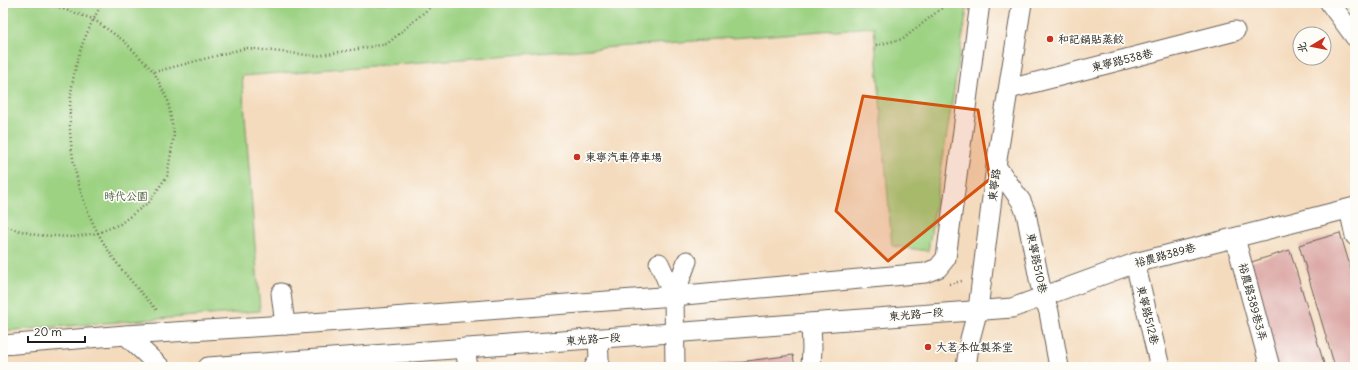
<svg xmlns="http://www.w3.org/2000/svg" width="1358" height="370" font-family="Delius,'LXGW WenKai TC',sans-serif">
  <rect width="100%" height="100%" fill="#fdfcf7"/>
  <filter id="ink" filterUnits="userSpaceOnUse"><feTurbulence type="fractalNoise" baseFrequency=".025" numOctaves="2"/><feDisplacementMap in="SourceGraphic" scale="8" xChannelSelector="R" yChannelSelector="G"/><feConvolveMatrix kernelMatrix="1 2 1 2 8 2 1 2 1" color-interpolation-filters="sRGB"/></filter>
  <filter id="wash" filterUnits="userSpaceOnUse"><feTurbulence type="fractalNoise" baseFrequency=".012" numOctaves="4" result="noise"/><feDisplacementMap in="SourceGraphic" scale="16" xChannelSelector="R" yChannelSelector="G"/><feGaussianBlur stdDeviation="0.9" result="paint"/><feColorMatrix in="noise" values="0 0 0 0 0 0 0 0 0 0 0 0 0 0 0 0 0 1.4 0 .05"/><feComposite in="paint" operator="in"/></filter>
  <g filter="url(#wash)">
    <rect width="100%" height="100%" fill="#f4dbbe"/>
    <polygon fill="#9dd283" stroke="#5c7750" points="3,3 968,3 928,251 892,246 874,27 242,76 260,311 3,331"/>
    <g id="blocks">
      <g fill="#dca8a6">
        <polygon points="1340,233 1355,282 1355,367 1335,367 1299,245"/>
        <polygon points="1290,250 1325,367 1275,367 1245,264"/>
        <polygon points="793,355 795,367 748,367 747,361"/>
        <polygon points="746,362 747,367 691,367 691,366"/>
      </g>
    </g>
  </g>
  <g filter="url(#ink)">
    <use href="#blocks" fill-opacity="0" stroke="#685f55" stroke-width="1"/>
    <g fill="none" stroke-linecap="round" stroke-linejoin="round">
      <g stroke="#685f55" stroke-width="21">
        <g id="minor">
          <polyline points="1330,3 1355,37"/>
          <polyline points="1009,89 1235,31"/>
          <polyline points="996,166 1021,201 1026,213 1040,284 1049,312 1059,367"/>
          <polyline points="1349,209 1355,236"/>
          <polyline points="1235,238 1270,367"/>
          <polyline points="659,263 674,296"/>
          <polyline points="1135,263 1160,367"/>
          <polyline points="281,293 285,325"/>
          <polyline points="126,335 160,367"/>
          <polyline points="3,345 126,335 285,325 674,296 925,273 938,268 946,258 980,3"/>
          <polyline points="465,348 468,367"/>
          <polyline points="208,367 1012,308 1135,263 1355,207"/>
          <polyline points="594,367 599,359 598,339"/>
          <polyline points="675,367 674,296 687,261"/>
          <polyline points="811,367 812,348 811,323"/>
          <polyline points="966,367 970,339 978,309 996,166 1022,3"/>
        </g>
      </g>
      <g stroke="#685f55" stroke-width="2.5" stroke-dasharray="1 3" stroke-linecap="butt">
        <polyline points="3,3 4,3"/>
        <path d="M102,3C92,22 82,41 77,62C62,117 71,183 98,233C113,262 135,286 157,310"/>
        <polyline points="876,45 903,39 948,3"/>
        <polyline points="154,72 246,48 316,56 387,44 435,3"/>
        <polyline points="3,226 36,235 73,237 98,233 120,224 149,202 167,176 174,135 168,101 154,72 124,41 93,19 45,3"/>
        <polyline points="949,284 962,281"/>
      </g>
      <use href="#minor" stroke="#fff" stroke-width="19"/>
    </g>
  </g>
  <path fill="#d4530e" fill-opacity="0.2" stroke="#d4530e" stroke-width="3" stroke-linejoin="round" d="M863,96L978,110L990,179L888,261L836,211Z"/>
  <g fill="#c8321e" stroke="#fdfcf7" stroke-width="1.5">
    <circle cx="1050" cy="39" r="4"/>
    <circle cx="577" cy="157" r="4"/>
    <circle cx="928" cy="347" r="4"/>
  </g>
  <g text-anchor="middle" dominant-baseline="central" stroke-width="3.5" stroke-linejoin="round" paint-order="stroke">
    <g font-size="11" fill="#1c1c1c" stroke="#fdfcf7" text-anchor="start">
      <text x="1058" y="39">和記鍋貼蒸餃</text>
      <text x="585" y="157">東寧汽車停車場</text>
      <text x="936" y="347">大茗本位製茶堂</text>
    </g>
    <g font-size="11" fill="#1c1c1c" stroke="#fdfcf7">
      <text transform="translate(1122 60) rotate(-14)">東寧路538巷</text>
      <text transform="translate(994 185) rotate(-83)">東寧路</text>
      <text transform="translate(1165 255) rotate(-15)">裕農路389巷</text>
      <text transform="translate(1037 263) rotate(78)">東寧路510巷</text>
      <text transform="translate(1253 302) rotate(75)">裕農路389巷3弄</text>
      <text transform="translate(916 314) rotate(-5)">東光路一段</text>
      <text transform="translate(1148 315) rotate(76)">東寧路512巷</text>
      <text transform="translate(593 339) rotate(-4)">東光路一段</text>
    </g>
    <g font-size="11" fill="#495c40" stroke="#fdfcf7">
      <text x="126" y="196">時代公園</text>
    </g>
  </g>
  <rect width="1358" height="370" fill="none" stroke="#fdfcf7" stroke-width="16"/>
  <g transform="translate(1312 46) rotate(260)"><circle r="19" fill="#fdfcf7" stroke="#a3a29f"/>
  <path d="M0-3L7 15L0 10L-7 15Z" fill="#c8321e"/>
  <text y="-6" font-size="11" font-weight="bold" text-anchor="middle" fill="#1c1c1c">北</text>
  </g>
  <path d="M28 336v6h57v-6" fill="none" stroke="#1c1c1c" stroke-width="2"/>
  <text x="34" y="336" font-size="12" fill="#1c1c1c" stroke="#fdfcf7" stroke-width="3" paint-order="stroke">20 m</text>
</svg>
